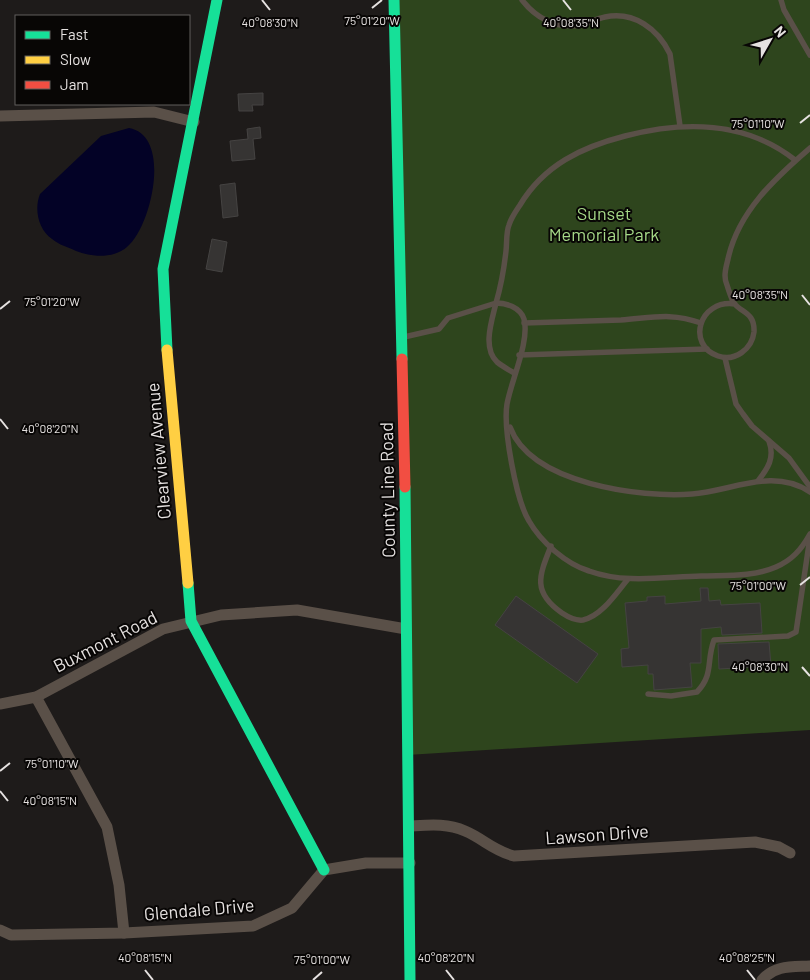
<svg xmlns="http://www.w3.org/2000/svg" width="810" height="980" font-family="Barlow,sans-serif">
  <rect width="100%" height="100%" fill="#1e1b1a"/>
  <polygon fill="#2e451d" points="393,0 810,0 810,730 407,755"/>
  <path fill="#030226" d="M129,128C173,136 151,228 127,247C113,259 92,257 76,251C68,247 59,245 52,239C38,229 34,209 40,194L101,136Z"/>
  <g fill="#363433" stroke="#454342">
    <polygon points="263,93 263,105 252,105 253,111 239,111 238,94"/>
    <polygon points="260,127 261,138 253,139 255,159 232,161 230,141 248,139 247,129"/>
    <polygon points="235,183 238,216 223,218 220,185"/>
    <polygon points="212,239 227,242 222,272 206,269"/>
    <polygon points="700,588 708,588 709,601 720,600 721,605 760,603 762,633 722,635 721,627 701,629 701,663 690,663 692,687 654,690 653,674 648,674 648,665 622,667 621,649 629,648 625,603 647,601 647,597 665,596 665,604 701,601"/>
    <polygon points="516,596 598,654 577,683 495,625"/>
    <polygon points="769,642 771,666 719,669 718,644"/>
  </g>
  <g fill="none" stroke-linecap="round" stroke-linejoin="round">
    <g stroke="#5a5048" stroke-width="5.5">
      <path d="M522,0C536,18 556,29 579,25C588,23 596,19 605,17C634,11 658,29 670,54L680,126"/>
      <polyline points="781,0 784,10 810,55"/>
      <path d="M735,304C699,299 686,345 718,356C735,362 752,349 754,332C755,312 741,313 734,303C731,298 729,291 727,285C723,277 726,267 728,259C738,212 775,178 810,148"/>
      <path d="M524,323C556,322 588,321 621,320C651,318 671,312 701,323"/>
      <path d="M404,337L439,329L448,318L496,303C501,286 504,269 506,251C507,243 506,232 509,225C511,218 516,211 520,205C544,165 582,147 625,136C683,121 746,121 795,160"/>
      <polyline points="519,355 707,349"/>
      <polyline points="725,358 736,404 743,414 752,426 789,458 810,487"/>
      <path d="M514,373C509,370 502,366 497,362C482,348 492,320 496,303C506,303 520,307 524,319C530,341 511,381 507,404C503,428 516,500 529,521C541,542 566,564 589,571C625,584 663,577 701,576C725,575 753,577 776,567C792,560 801,550 810,534"/>
      <path d="M510,427C531,484 641,498 692,494C732,491 773,467 810,492"/>
      <path d="M758,481C768,468 775,458 769,441"/>
      <path d="M551,546C539,576 532,592 562,613C568,617 575,621 583,620C602,616 617,592 628,579"/>
      <path d="M648,694L671,696L697,692C714,674 706,662 714,640L788,636L796,632L810,537"/>
    </g>
    <g stroke="#5a5048" stroke-width="11">
      <polyline points="0,116 154,112 194,122"/>
      <polyline points="36,697 107,827 119,885 124,933"/>
      <polyline points="0,704 36,697 163,629 221,615 297,610 406,629"/>
      <path d="M410,826C429,825 447,823 465,831C484,839 492,850 514,856L755,842L779,847L790,853"/>
      <polyline points="0,930 11,935 124,933 253,926 292,908 324,870 366,863 410,863"/>
      <path d="M762,980C775,965 792,967 810,966"/>
    </g>
    <g stroke="#16e098" stroke-width="11">
      <polyline points="394,0 402,359"/>
      <polyline points="167,350 163,269 217,0"/>
      <polyline points="405,487 410,980"/>
      <polyline points="188,583 191,621 324,870"/>
    </g>
    <polyline stroke="#ffcf43" stroke-width="11" points="167,350 188,583"/>
    <polyline stroke="#f24e42" stroke-width="11" points="402,359 405,487"/>
  </g>
  <path fill="none" stroke="#e6e2e1" stroke-width="2" d="M262,0L270,10M563,0L571,10M372,8L382,0M800,123L810,115M802,295L810,305M0,309L10,301M0,419L8,429M800,585L810,577M802,667L810,676M0,771L10,763M0,791L8,801M145,970L153,980M446,970L454,980M747,970L755,980M313,980L322,972"/>
  <g text-anchor="middle" dominant-baseline="central" stroke-width="4" stroke-linejoin="round" paint-order="stroke">
    <g font-size="18" fill="#a5d887" stroke="#080605">
      <text x="604" y="213">Sunset<tspan x="604" dy="21">Memorial Park</tspan></text>
    </g>
    <g font-size="18" fill="#e6e2e1" stroke="#080605">
      <text transform="translate(158 451) rotate(-95)">Clearview Avenue</text>
      <text transform="translate(387 490) rotate(-91)">County Line Road</text>
      <text transform="translate(105 641) rotate(-27)">Buxmont Road</text>
      <text transform="translate(597 834) rotate(-4)">Lawson Drive</text>
      <text transform="translate(199 909) rotate(-5)">Glendale Drive</text>
    </g>
  </g>
  <g font-size="12" text-anchor="middle" fill="#e6e2e1" stroke="#080605" stroke-width="4" stroke-linejoin="round" paint-order="stroke">
    <text x="372" y="25">75°01'20"W</text>
    <text x="270" y="27">40°08'30"N</text>
    <text x="571" y="27">40°08'35"N</text>
    <text x="758" y="128">75°01'10"W</text>
    <text x="760" y="299">40°08'35"N</text>
    <text x="52" y="306">75°01'20"W</text>
    <text x="50" y="433">40°08'20"N</text>
    <text x="758" y="590">75°01'00"W</text>
    <text x="760" y="671">40°08'30"N</text>
    <text x="52" y="768">75°01'10"W</text>
    <text x="50" y="805">40°08'15"N</text>
    <text x="145" y="962">40°08'15"N</text>
    <text x="446" y="962">40°08'20"N</text>
    <text x="747" y="962">40°08'25"N</text>
    <text x="322" y="964">75°01'00"W</text>
  </g>
  <rect x="15" y="15" width="175" height="90" fill="#080605" stroke="#615e5d"/>
  <rect x="25" y="31" width="25" height="8" fill="#16e098" stroke="#615e5d"/>
  <text x="60" y="40" font-size="15" fill="#e6e2e1">Fast</text>
  <rect x="25" y="56" width="25" height="8" fill="#ffcf43" stroke="#615e5d"/>
  <text x="60" y="65" font-size="15" fill="#e6e2e1">Slow</text>
  <rect x="25" y="81" width="25" height="8" fill="#f24e42" stroke="#615e5d"/>
  <text x="60" y="90" font-size="15" fill="#e6e2e1">Jam</text>
  <g transform="translate(770 40) rotate(51)" stroke="#080605" stroke-width="4" paint-order="stroke">
  <path d="M0-4L9 19L0 12L-9 19Z" fill="#e6e2e1"/>
  <text y="-8" font-size="14" font-weight="bold" text-anchor="middle" fill="#e6e2e1">N</text>
  </g>
</svg>
